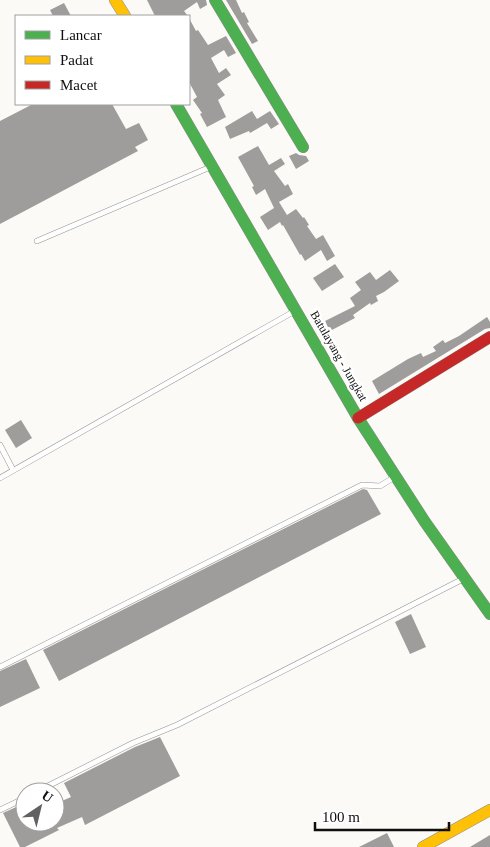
<svg xmlns="http://www.w3.org/2000/svg" width="490" height="847" font-family="Georgia,serif">
  <rect width="100%" height="100%" fill="#fbfaf6"/>
  <g fill="#9f9d9b">
    <polygon points="147,0 206,0 207,5 200,9 197,2 184,11 188,16 155,16"/>
    <polygon points="226,0 236,0 242,13 244,12 249,22 247,23 258,41 252,44"/>
    <polygon points="64,3 71,16 53,16 50,10"/>
    <polygon points="189,18 196,31 198,30 208,45 226,36 236,53 228,57 224,50 211,58 219,73 226,68 231,75 217,84 225,95 218,100 226,117 207,127 200,114 202,113 193,100 197,97 189,82"/>
    <polygon points="33,104 112,104 126,129 139,123 148,140 135,147 138,151 0,224 0,121"/>
    <polygon points="252,111 257,119 270,111 279,124 271,129 267,123 250,133 249,131 230,139 225,127"/>
    <polygon points="258,146 269,165 281,158 285,164 274,171 285,186 288,184 293,194 279,202 287,215 296,209 303,218 304,217 309,225 307,226 316,239 323,235 335,256 327,261 321,250 305,261 301,254 300,255 283,225 282,226 280,222 268,230 260,217 274,208 265,189 256,195 252,187 254,186 238,157"/>
    <polygon points="296,153 299,155 306,156 309,161 296,169 289,156"/>
    <polygon points="335,264 344,277 322,291 313,278"/>
    <polygon points="390,270 399,281 384,292 376,296 378,301 371,305 370,303 353,315 355,318 330,331 325,321 355,306 350,298 361,290 355,282 370,272 376,280"/>
    <polygon points="487,317 490,322 490,328 485,329 379,394 372,381 408,359 421,353 423,357 436,351 433,347 443,340 445,343 459,336"/>
    <polygon points="21,420 32,438 16,448 5,430"/>
    <polygon points="363,489 367,490 381,514 59,681 43,650"/>
    <polygon points="411,614 426,647 410,654 395,622"/>
    <polygon points="26,659 40,688 0,707 0,671"/>
    <polygon points="160,737 180,776 85,825 82,817 57,828 59,830 25,847 20,847 3,813 25,803 25,822 55,822 55,804 71,797 64,783 135,747"/>
    <polygon points="387,833 394,847 359,847"/>
    <polygon points="490,835 490,847 470,847"/>
  </g>
  <g fill="none" stroke-linecap="round" stroke-linejoin="round">
    <g stroke="#959593" stroke-width="6">
      <g id="lane">
        <polyline points="37,241 208,168"/>
        <polyline points="0,445 13,470"/>
        <polyline points="0,478 293,312"/>
        <polyline points="0,667 362,485 380,486 393,478"/>
        <polyline points="36,792 133,743 177,725 461,580"/>
        <polyline points="0,810 25,798"/>
      </g>
    </g>
    <g stroke="#8c8b8a" stroke-width="12">
      <g id="fast">
        <polyline points="215,0 303,147"/>
        <polyline points="176,104 358,418 425,522 490,614"/>
      </g>
    </g>
    <g stroke="#8c8b8a" stroke-width="12">
      <g id="slow">
        <polyline points="115,0 125,16"/>
        <polyline points="423,847 490,810"/>
      </g>
    </g>
    <g stroke="#8c8b8a" stroke-width="12">
      <polyline id="jam" points="358,418 490,337"/>
    </g>
    <use href="#lane" stroke="#fefefe" stroke-width="5"/>
    <use href="#fast" stroke="#4caf50" stroke-width="11"/>
    <use href="#slow" stroke="#ffc107" stroke-width="11"/>
    <use href="#jam" stroke="#c62828" stroke-width="11"/>
  </g>
  <g text-anchor="middle" dominant-baseline="central" stroke-width="5" stroke-linejoin="round" paint-order="stroke">
    <g font-size="12" fill="#0f0f0f" stroke="#fff">
      <text transform="translate(339 356) rotate(60)">Batulayang - Jungkat</text>
    </g>
  </g>
  <rect x="15" y="15" width="175" height="90" fill="#ffffff" stroke="#9f9f9f"/>
  <rect x="25" y="31" width="25" height="8" fill="#4caf50" stroke="#9f9f9f"/>
  <text x="60" y="40" font-size="15" fill="#0f0f0f">Lancar</text>
  <rect x="25" y="56" width="25" height="8" fill="#ffc107" stroke="#9f9f9f"/>
  <text x="60" y="65" font-size="15" fill="#0f0f0f">Padat</text>
  <rect x="25" y="81" width="25" height="8" fill="#c62828" stroke="#9f9f9f"/>
  <text x="60" y="90" font-size="15" fill="#0f0f0f">Macet</text>
  <g transform="translate(40 807) rotate(35)"><circle r="24" fill="#ffffff" stroke="#9f9f9f"/>
  <path d="M0-4L9 19L0 12L-9 19Z" fill="#626160"/>
  <text y="-8" font-size="14" font-weight="bold" text-anchor="middle" fill="#0f0f0f">U</text>
  </g>
  <path d="M315 822v8h134v-8" fill="none" stroke="#0f0f0f" stroke-width="2.5"/>
  <text x="322" y="822" font-size="15" fill="#0f0f0f" stroke="#ffffff" stroke-width="4" paint-order="stroke">100 m</text>
</svg>
